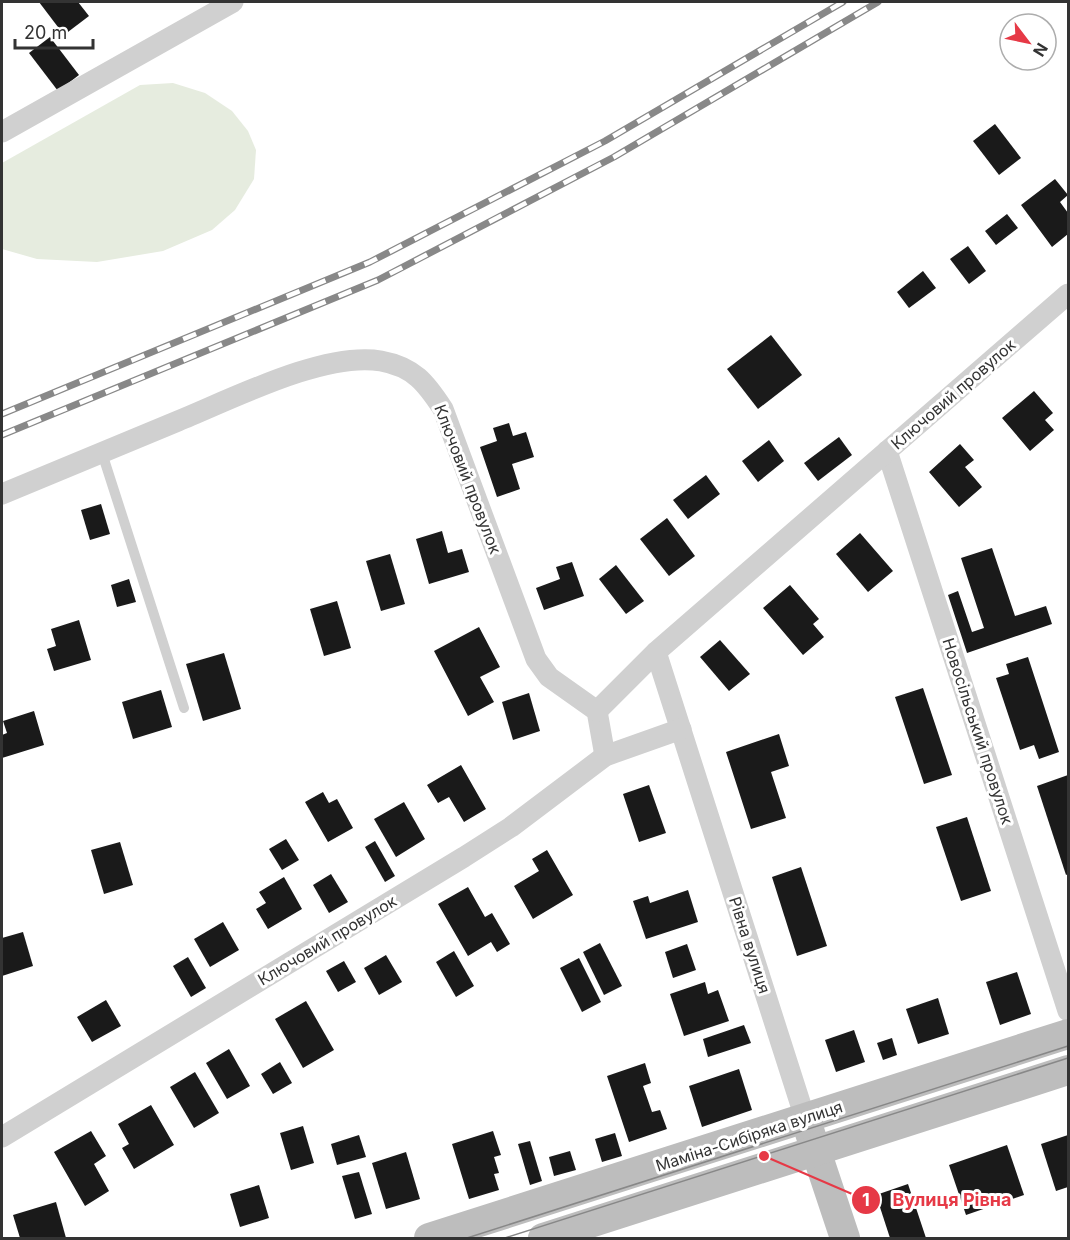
<svg xmlns="http://www.w3.org/2000/svg" width="1070" height="1240" font-family="Inter,sans-serif">
  <rect width="100%" height="100%" fill="#fff"/>
  <polygon fill="#e6ecdf" points="173,83 205,93 232,111 248,131 256,150 254,179 235,210 212,230 163,251 97,262 37,259 2,249 2,163 140,85"/>
  <g fill="#1a1a1a">
    <polygon points="39,2 78,2 89,16 64,35"/>
    <polygon points="50,37 79,75 58,91 29,53"/>
    <polygon points="995,124 1021,158 999,175 973,141"/>
    <polygon points="1055,179 1068,195 1060,202 1068,213 1068,234 1052,247 1021,205"/>
    <polygon points="1007,214 1018,228 996,245 985,231"/>
    <polygon points="968,246 986,271 969,284 950,259"/>
    <polygon points="923,271 936,288 909,308 897,292"/>
    <polygon points="771,335 802,375 758,409 727,369"/>
    <polygon points="1034,391 1053,413 1045,420 1054,430 1030,451 1002,418"/>
    <polygon points="509,423 513,436 526,432 534,457 512,464 520,489 497,497 480,447 497,441 493,428"/>
    <polygon points="839,437 852,455 818,481 804,463"/>
    <polygon points="769,440 784,461 758,482 742,461"/>
    <polygon points="960,444 974,460 965,467 982,487 959,507 929,472"/>
    <polygon points="706,475 720,494 688,519 673,500"/>
    <polygon points="101,504 110,534 90,540 81,510"/>
    <polygon points="667,518 695,556 669,576 640,539"/>
    <polygon points="442,531 448,553 462,549 469,572 429,584 416,539"/>
    <polygon points="860,533 893,571 868,592 836,554"/>
    <polygon points="992,548 1015,616 1046,606 1052,624 967,653 948,595 958,591 972,632 984,628 961,558"/>
    <polygon points="390,554 405,604 381,611 366,561"/>
    <polygon points="572,562 584,596 544,610 536,588 560,579 556,567"/>
    <polygon points="616,565 644,601 626,614 599,579"/>
    <polygon points="129,579 136,602 117,607 111,585"/>
    <polygon points="790,585 819,619 813,624 824,637 803,655 763,608"/>
    <polygon points="337,601 351,648 324,656 310,609"/>
    <polygon points="79,620 91,660 54,671 47,649 56,646 51,629"/>
    <polygon points="479,627 500,667 480,677 494,702 468,716 434,651"/>
    <polygon points="720,640 750,674 729,691 700,657"/>
    <polygon points="224,653 241,709 203,721 186,664"/>
    <polygon points="1028,657 1059,752 1039,759 1034,745 1020,750 996,678 1009,674 1006,664"/>
    <polygon points="923,688 952,775 924,784 895,697"/>
    <polygon points="161,690 172,727 133,739 122,702"/>
    <polygon points="529,693 540,731 513,740 502,702"/>
    <polygon points="34,711 44,745 2,758 2,735 7,733 3,721"/>
    <polygon points="779,734 789,766 771,772 786,818 751,829 726,752"/>
    <polygon points="461,765 486,809 464,822 449,797 438,803 427,785"/>
    <polygon points="1068,775 1068,874 1066,875 1037,786"/>
    <polygon points="649,785 666,833 639,842 623,794"/>
    <polygon points="323,792 329,803 337,799 353,828 328,842 305,802"/>
    <polygon points="404,802 425,839 396,857 374,819"/>
    <polygon points="967,817 991,891 961,901 936,827"/>
    <polygon points="286,839 299,860 282,870 269,849"/>
    <polygon points="375,841 395,876 385,882 365,847"/>
    <polygon points="120,842 133,885 104,894 91,850"/>
    <polygon points="547,850 573,895 533,919 514,886 539,871 532,859"/>
    <polygon points="801,867 827,946 797,956 772,877"/>
    <polygon points="331,874 348,902 329,913 313,885"/>
    <polygon points="284,877 302,909 268,929 256,909 266,903 259,892"/>
    <polygon points="468,887 485,917 492,913 510,944 497,952 491,942 468,956 438,904"/>
    <polygon points="688,890 698,922 646,939 633,901 648,896 650,903"/>
    <polygon points="223,922 239,950 210,967 194,939"/>
    <polygon points="23,932 33,966 2,976 2,938"/>
    <polygon points="600,943 622,986 604,995 583,952"/>
    <polygon points="687,944 696,970 673,978 665,952"/>
    <polygon points="454,951 474,986 456,997 436,962"/>
    <polygon points="386,955 402,982 379,995 364,968"/>
    <polygon points="188,957 206,988 191,997 173,966"/>
    <polygon points="579,958 601,1002 582,1012 560,968"/>
    <polygon points="344,961 356,982 338,992 326,971"/>
    <polygon points="1017,972 1031,1014 1000,1025 986,982"/>
    <polygon points="705,982 708,994 718,990 729,1021 684,1036 670,994"/>
    <polygon points="938,998 949,1034 918,1044 906,1009"/>
    <polygon points="106,1000 121,1026 92,1042 77,1017"/>
    <polygon points="306,1001 334,1050 303,1068 275,1019"/>
    <polygon points="744,1025 751,1043 708,1057 703,1039"/>
    <polygon points="854,1030 865,1062 836,1072 825,1040"/>
    <polygon points="892,1038 897,1055 883,1060 877,1043"/>
    <polygon points="229,1049 250,1086 227,1099 206,1063"/>
    <polygon points="280,1062 292,1083 273,1094 261,1074"/>
    <polygon points="645,1063 651,1083 643,1086 652,1112 660,1110 667,1129 629,1142 607,1076"/>
    <polygon points="739,1069 752,1110 702,1127 689,1086"/>
    <polygon points="195,1072 219,1113 194,1128 170,1087"/>
    <polygon points="151,1105 174,1145 134,1169 122,1148 129,1144 118,1124"/>
    <polygon points="303,1126 314,1163 291,1170 280,1133"/>
    <polygon points="91,1131 106,1156 94,1164 109,1191 85,1206 54,1152"/>
    <polygon points="493,1131 501,1155 494,1157 499,1173 494,1174 499,1190 469,1199 452,1144"/>
    <polygon points="615,1133 622,1156 602,1162 595,1139"/>
    <polygon points="359,1135 366,1157 337,1165 331,1144"/>
    <polygon points="1068,1135 1068,1187 1056,1191 1041,1144"/>
    <polygon points="530,1141 542,1181 530,1185 518,1144"/>
    <polygon points="1007,1145 1024,1195 966,1215 949,1165"/>
    <polygon points="570,1151 576,1170 554,1176 549,1157"/>
    <polygon points="406,1152 420,1199 386,1209 372,1163"/>
    <polygon points="359,1172 372,1214 355,1219 342,1176"/>
    <polygon points="908,1184 926,1238 890,1238 876,1195"/>
    <polygon points="259,1185 269,1218 240,1227 230,1194"/>
    <polygon points="56,1202 66,1238 20,1238 13,1215"/>
  </g>
  <g fill="none" stroke-linecap="round" stroke-linejoin="round">
    <polyline stroke="#d0d0d0" stroke-width="10" points="102,453 184,708"/>
    <g stroke="#d0d0d0" stroke-width="21">
      <polyline points="2,132 233,2"/>
      <polyline points="887,451 1068,1011"/>
      <path d="M2,494C60,470 119,446 178,421C232,399 325,351 381,361C414,367 426,383 443,409L536,659L549,677L597,711L605,756"/>
      <polyline points="656,652 805,1118"/>
      <polyline points="597,711 656,652 1068,294"/>
      <polyline points="2,1137 464,857 511,827 605,756 681,729"/>
    </g>
    <g stroke="#bdbdbd" stroke-width="30">
      <polyline points="810,1133 845,1238"/>
      <polyline points="429,1238 1068,1034"/>
      <polyline points="543,1238 1068,1070"/>
    </g>
    <g stroke="#888" stroke-width="1.5">
      <polyline points="467,1238 1068,1046"/>
      <polyline points="505,1238 1068,1058"/>
    </g>
    <g stroke="#888" stroke-width="7">
      <g id="rail">
        <polyline points="2,414 370,262 605,141 843,2"/>
        <polyline points="2,435 378,280 614,157 878,2"/>
      </g>
    </g>
    <use href="#rail" stroke="#fff" stroke-width="4.5" stroke-dasharray="14" stroke-linecap="butt"/>
  </g>
  <g text-anchor="middle" dominant-baseline="central" stroke-width="6" stroke-linejoin="round" paint-order="stroke">
    <g font-size="16" fill="#333" stroke="#fff">
      <text transform="translate(953 394) rotate(-41)">Ключовий провулок</text>
      <text transform="translate(468 479) rotate(69)">Ключовий провулок</text>
      <text transform="translate(978 731) rotate(72)">Новосільський провулок</text>
      <text transform="translate(327 940) rotate(-31)">Ключовий провулок</text>
      <text transform="translate(750 945) rotate(72)">Рівна вулиця</text>
      <text transform="translate(749 1136) rotate(-18)">Маміна-Сибіряка вулиця</text>
    </g>
  </g>
  <path fill="none" stroke="#e63946" stroke-width="2" d="M764 1156L866 1200"/>
  <g fill="#e63946" stroke="#fff" stroke-width="2">
    <circle cx="764" cy="1156" r="6"/>
    <circle cx="866" cy="1200" r="15"/>
  </g>
  <g font-size="18" text-anchor="middle" font-weight="bold" fill="#fff">
    <text x="866" y="1206">1</text>
  </g>
  <g font-size="18" text-anchor="middle" font-weight="bold" fill="#e63946" stroke="#fff" stroke-width="6" stroke-linejoin="round" paint-order="stroke">
    <text x="952" y="1206">Вулиця Рівна</text>
  </g>
  <rect width="1070" height="1240" fill="none" stroke="#333333" stroke-width="6"/>
  <g transform="translate(1028 42) rotate(122)"><circle r="28" fill="#ffffff" stroke="#adadad" stroke-width="1.5"/>
  <path d="M0-4.5L10 22L0 15L-10 22Z" fill="#e63946"/>
  <text y="-9" font-size="16" font-weight="bold" text-anchor="middle" fill="#333333">N</text>
  </g>
  <path d="M15 39v9h78v-9" fill="none" stroke="#333333" stroke-width="3"/>
  <text x="24" y="39" font-size="18" fill="#333333" stroke="#ffffff" stroke-width="4.5" paint-order="stroke">20 m</text>
</svg>
